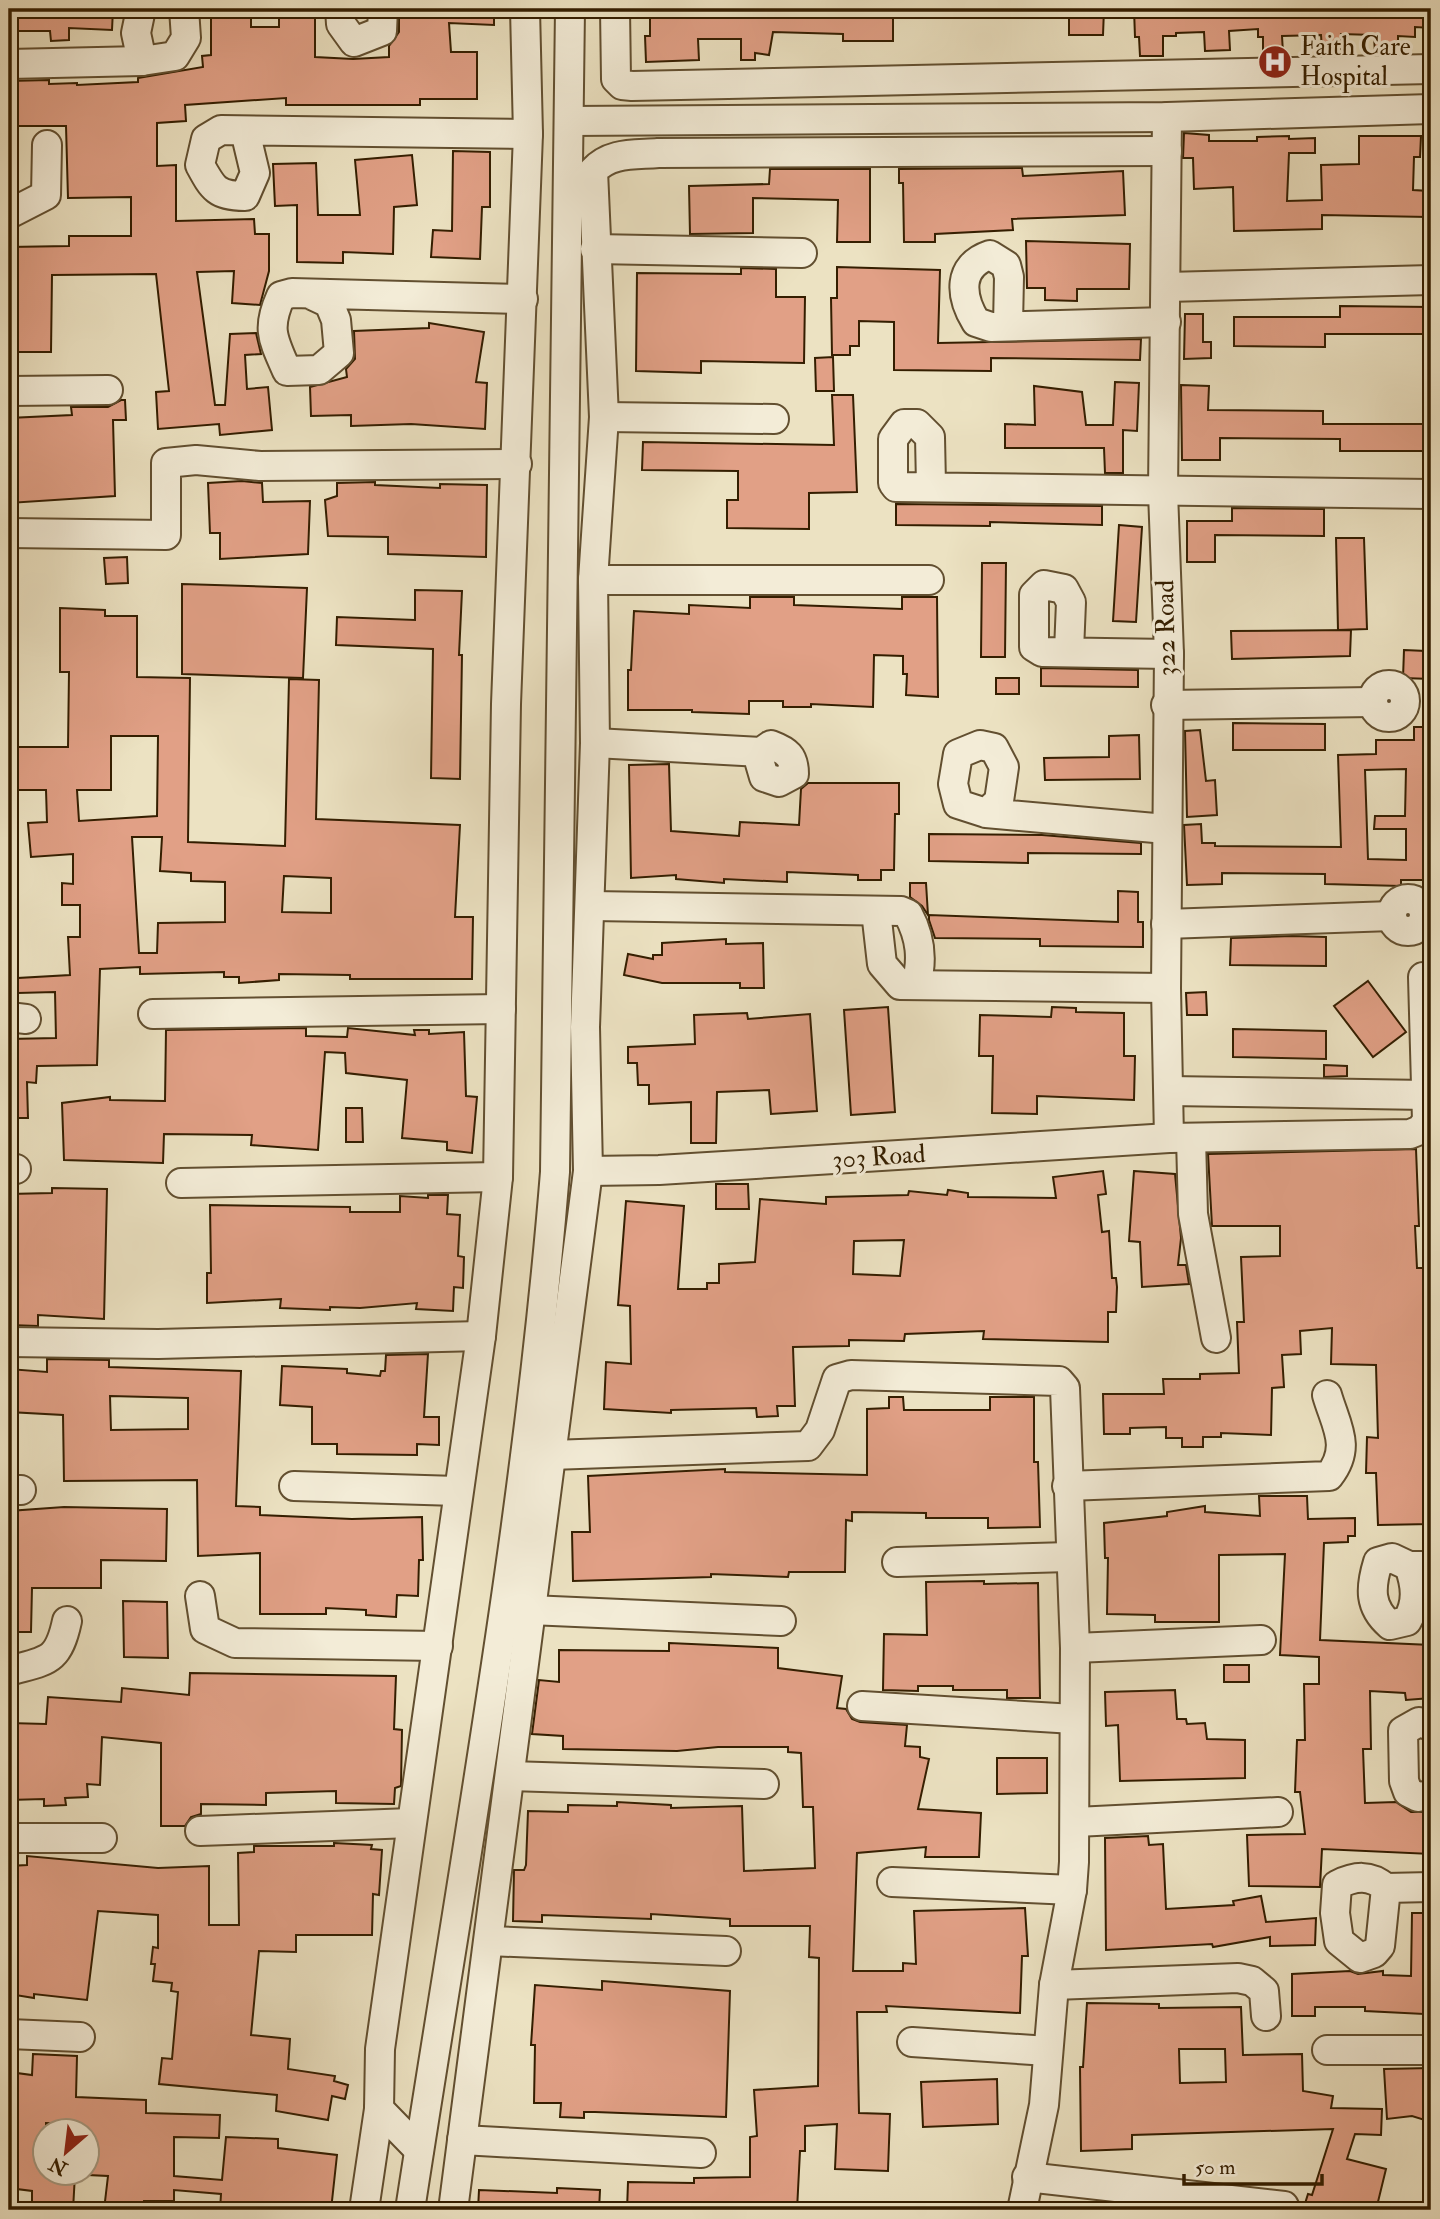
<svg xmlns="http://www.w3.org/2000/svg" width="1440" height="2219" font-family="'IM FELL Double Pica',serif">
  <rect width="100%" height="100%" fill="#ece2c2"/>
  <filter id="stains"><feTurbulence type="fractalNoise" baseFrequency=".00286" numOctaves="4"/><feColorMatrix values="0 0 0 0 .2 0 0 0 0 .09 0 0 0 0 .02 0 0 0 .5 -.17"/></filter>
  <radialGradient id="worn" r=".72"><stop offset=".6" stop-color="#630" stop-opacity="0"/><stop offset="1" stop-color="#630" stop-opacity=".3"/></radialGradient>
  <g fill="#e1a086" stroke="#341e00" stroke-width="2" fill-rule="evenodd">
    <polygon points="16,9 113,9 112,30 69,28 69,40 51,41 50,31 9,31 9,15 15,16"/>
    <polygon points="211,9 251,9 251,27 279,27 279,9 315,9 315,57 353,59 389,57 389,46 399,32 399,9 494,9 494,25 449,23 451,52 477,52 477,99 420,99 420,105 286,105 286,98 185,105 186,121 157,123 157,166 176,165 176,221 254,219 255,234 269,234 269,271 260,305 232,303 234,271 197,272 215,405 225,405 230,334 256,333 261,354 245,355 247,389 268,387 272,430 220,435 219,424 158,429 156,392 169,391 156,274 52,275 51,352 9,352 9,247 69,246 69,236 131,236 131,197 68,198 66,126 9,126 9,81 49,80 49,84 77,83 77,85 138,82 138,78 203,67 202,56 211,55"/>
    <polygon points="650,9 893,9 893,41 843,41 843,34 773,32 769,55 755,53 755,60 741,60 741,39 698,39 699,60 646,62 645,36 650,36"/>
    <polygon points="1090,9 1104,9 1103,35 1069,35 1069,12 1090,12"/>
    <polygon points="1134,9 1431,9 1431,28 1415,27 1415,37 1398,36 1398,53 1375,54 1374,35 1341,34 1342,49 1322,50 1321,35 1282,36 1283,53 1263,53 1263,37 1258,37 1258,29 1229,31 1230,50 1205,51 1204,32 1176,33 1176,36 1163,36 1163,56 1140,56 1139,37 1135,37"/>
    <polygon points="1184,133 1209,135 1209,141 1257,141 1257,137 1289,136 1289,139 1315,138 1315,153 1289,153 1287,201 1322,200 1321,165 1359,164 1359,136 1421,136 1420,157 1414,157 1413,190 1429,191 1428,217 1322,215 1322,229 1234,231 1233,187 1194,189 1193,158 1183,158"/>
    <polygon points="453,151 490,152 490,207 482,207 480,259 431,257 433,230 452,231"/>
    <polygon points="412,155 417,205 394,207 393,254 343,252 343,263 297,262 297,205 275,206 273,164 316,163 318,215 360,215 355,160"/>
    <polygon points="1022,168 1023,176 1123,171 1125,215 1012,219 1013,230 935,234 935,242 904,242 903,183 899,183 899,169"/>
    <polygon points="770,169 870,169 870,242 837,242 838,200 753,198 753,233 690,234 689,186 769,184"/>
    <polygon points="1026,241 1130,244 1129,289 1077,289 1077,301 1045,300 1045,288 1027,288"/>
    <polygon points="837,267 940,270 938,343 1141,339 1140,360 991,358 991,371 894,370 894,322 859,321 859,346 850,346 850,355 832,355 831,298 837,298"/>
    <polygon points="741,268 776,269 776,297 805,297 804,363 701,361 701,373 636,371 637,273 741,274"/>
    <polygon points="1340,306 1431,307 1431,334 1325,334 1325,347 1234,346 1234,317 1340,317"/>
    <polygon points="1185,314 1203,314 1203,342 1211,342 1211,358 1184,359"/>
    <polygon points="429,323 484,332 476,382 487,383 485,429 411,424 351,426 351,415 311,416 310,387 347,377 346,369 355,359 354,331 429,328"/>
    <polygon points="833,357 834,391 816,391 815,358"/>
    <polygon points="1115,382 1139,383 1137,431 1123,430 1123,473 1105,473 1104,448 1005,448 1005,424 1035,425 1034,386 1082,392 1086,425 1113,425"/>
    <polygon points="1181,385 1209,386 1208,410 1323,411 1323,424 1431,424 1431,451 1340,451 1340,439 1220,438 1220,460 1182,460"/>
    <polygon points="832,395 853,395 857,492 809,493 809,529 727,528 727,500 738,500 738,471 642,470 643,442 834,445"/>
    <polygon points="121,400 125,400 126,420 113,420 115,496 9,503 9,418 72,415 71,407 108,407"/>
    <polygon points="242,481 262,483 263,502 310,501 308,554 220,559 220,533 210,533 208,483"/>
    <polygon points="375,482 375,485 440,488 440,484 487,485 486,557 388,554 388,537 328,536 325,500 337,496 337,483"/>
    <polygon points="896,504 1102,506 1102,525 990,522 990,526 896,525"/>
    <polygon points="1232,508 1324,509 1324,536 1215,535 1215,562 1187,562 1187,521 1232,521"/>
    <polygon points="1119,525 1142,527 1136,622 1113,621"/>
    <polygon points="1336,538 1364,538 1367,629 1338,630"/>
    <polygon points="127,557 128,583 106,584 104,558"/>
    <polygon points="982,563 1006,563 1005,657 981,657"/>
    <polygon points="182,584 307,588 303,678 182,674"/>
    <polygon points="415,590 462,591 459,655 462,655 460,779 431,778 433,649 336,645 337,617 415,620"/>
    <polygon points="750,597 794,597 794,605 902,609 902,597 937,597 938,697 906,695 907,674 903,674 903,656 874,655 873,707 811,704 811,707 783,707 783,701 749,701 749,714 692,712 692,710 628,710 628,670 631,670 634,611 689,614 689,605 750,608"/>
    <path d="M60,608L105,610V616H137V677L190,678L188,842L285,846L289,679L319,680L316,819L460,825L455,917H473L472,979H350V975L279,974V980L239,983V977H224V972L140,974V967L100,969L97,1065L37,1066L36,1083L27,1082L28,1118H9V1039L56,1038L55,992L18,993V978L70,975L68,937H80V905H62V883L73,884V854L31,857L28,823L47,822L46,790H18V747H68L69,672H60ZM111,736H158L157,816L79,821L77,790H111ZM132,837H162L160,871L191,873V881L225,882V922L158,923L157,953H139ZM284,876L331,878V913L282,912Z"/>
    <polygon points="1351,630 1350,656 1232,659 1231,631"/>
    <polygon points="1404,650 1426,651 1426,659 1431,660 1431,679 1403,678"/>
    <polygon points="1041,668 1138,670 1138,687 1041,686"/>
    <rect x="996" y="678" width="23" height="16"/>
    <polygon points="1233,723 1325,724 1325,750 1233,750"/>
    <path d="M1414,727H1429L1428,830H1424V880H1401V886L1325,884V874L1222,873V884L1187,885L1184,825L1201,824L1202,843H1215V846L1341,847L1338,755L1376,754V740H1414ZM1406,769L1405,816H1375L1374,829H1406V860L1368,859L1365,770Z"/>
    <polygon points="1200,730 1206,781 1215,780 1217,815 1187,817 1185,731"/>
    <polygon points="1139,735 1140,779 1045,780 1044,758 1109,757 1109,736"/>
    <polygon points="669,764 671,831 739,836 740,822 799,825 801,789 808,783 899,783 899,814 895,814 894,870 881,870 881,880 858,880 858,875 787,872 787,882 724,879 724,883 676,879 676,875 631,878 629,765"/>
    <polygon points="929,834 1042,835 1141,843 1141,854 1028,853 1028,863 929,861"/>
    <polygon points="910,883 926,883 928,915 922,906 910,897"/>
    <polygon points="1118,891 1138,892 1138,922 1143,922 1143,947 1040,946 1040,939 935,938 929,920 929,915 1118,922"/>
    <polygon points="1292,936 1326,937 1326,966 1230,965 1231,938"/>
    <polygon points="726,939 726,944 763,943 764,988 740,988 740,983 662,983 624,975 628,954 653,959 653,955 662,955 662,943"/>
    <polygon points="1368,981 1406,1032 1373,1057 1334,1006"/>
    <polygon points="1206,992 1207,1015 1187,1015 1186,993"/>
    <polygon points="888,1007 895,1112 851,1115 844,1010"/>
    <polygon points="1052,1007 1076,1008 1076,1012 1124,1013 1124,1056 1135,1056 1134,1100 1037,1096 1037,1114 992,1113 993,1056 979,1056 980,1015 1051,1017"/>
    <polygon points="747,1013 748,1019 810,1014 817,1111 771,1114 769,1090 717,1092 716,1143 691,1143 691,1102 649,1104 649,1085 638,1085 637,1063 628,1063 628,1047 695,1044 694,1015"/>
    <polygon points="306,1028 306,1036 347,1037 348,1028 415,1035 414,1030 429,1030 429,1034 464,1032 466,1096 477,1097 472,1153 447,1150 447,1142 402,1138 407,1080 346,1073 345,1053 325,1052 318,1150 251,1145 252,1135 164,1134 163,1163 64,1160 62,1103 110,1097 110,1100 165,1101 166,1030"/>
    <polygon points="1233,1029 1326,1031 1326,1059 1233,1057"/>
    <polygon points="1324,1065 1347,1066 1347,1076 1324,1077"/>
    <polygon points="346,1108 362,1108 363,1142 346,1142"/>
    <polygon points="1416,1149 1419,1226 1415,1226 1417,1268 1431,1268 1431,1524 1378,1525 1376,1473 1366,1473 1367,1437 1378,1438 1376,1365 1331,1364 1332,1328 1300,1331 1301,1354 1282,1355 1284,1387 1272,1388 1271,1435 1221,1433 1221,1437 1203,1437 1203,1447 1182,1447 1182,1438 1166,1438 1166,1427 1130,1428 1130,1434 1104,1434 1103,1394 1164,1394 1163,1379 1200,1379 1200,1374 1239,1373 1237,1322 1244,1322 1241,1257 1280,1256 1280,1226 1212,1226 1208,1154"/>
    <path d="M1103,1171L1106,1194L1098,1195L1102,1232L1109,1231L1112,1278H1116L1117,1287L1116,1312H1108V1342L983,1339L984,1331L905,1334L904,1341L849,1340V1346L793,1347L795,1406H777L778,1416L757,1417L756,1408L671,1410V1413L604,1409L606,1362L631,1364L630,1306L618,1305L626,1201L684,1206L678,1289H707V1283H719V1264L755,1262L760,1199L826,1204V1197L908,1195L909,1191L947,1195L948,1190L968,1193V1197L1056,1198L1053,1177ZM904,1240L900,1276L853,1274L854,1241Z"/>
    <polygon points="1134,1171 1175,1174 1181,1238 1178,1265 1186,1265 1189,1284 1142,1287 1140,1242 1129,1241"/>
    <polygon points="716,1184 748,1184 749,1209 716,1209"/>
    <polygon points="52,1188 107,1189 104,1319 38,1315 38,1326 9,1325 9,1194 52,1193"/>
    <polygon points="428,1195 448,1195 447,1214 460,1215 458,1256 464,1257 463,1288 454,1287 453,1311 416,1309 417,1303 360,1308 330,1307 330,1310 280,1308 281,1299 207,1303 207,1273 211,1273 210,1205 350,1207 350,1212 400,1212 400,1196 428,1198"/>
    <polygon points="428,1354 424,1417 439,1417 439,1445 417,1444 417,1455 337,1454 337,1444 312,1444 312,1407 280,1405 282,1366 347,1369 347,1373 380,1376 381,1371 385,1371 386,1355"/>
    <path d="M47,1359L109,1360V1367L241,1371L236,1506L260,1507V1515L352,1519L422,1517L423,1560H419L418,1596L397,1595L396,1617L366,1615V1610L326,1608V1614H260V1553L198,1556L197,1480L64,1481L63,1415L9,1412V1369L47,1372ZM110,1396L188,1398V1429L111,1430Z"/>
    <polygon points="889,1397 903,1397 904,1410 990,1410 990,1397 1034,1397 1034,1462 1038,1462 1040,1527 988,1528 988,1518 926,1518 926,1513 852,1512 852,1521 846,1520 845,1572 789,1572 788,1577 711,1574 711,1577 573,1581 572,1532 590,1532 588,1476 725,1469 725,1472 867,1475 867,1409 889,1408"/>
    <polygon points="1259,1496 1307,1496 1308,1519 1355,1518 1355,1536 1348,1536 1348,1542 1324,1543 1320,1640 1431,1645 1431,1698 1406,1700 1405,1693 1370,1691 1371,1749 1363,1749 1365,1803 1396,1802 1411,1812 1431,1812 1431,1854 1322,1849 1320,1887 1249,1886 1247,1835 1305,1834 1300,1792 1295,1792 1297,1740 1305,1740 1304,1684 1319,1684 1319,1657 1280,1655 1285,1554 1219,1555 1219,1622 1155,1622 1155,1615 1107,1614 1108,1558 1105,1558 1104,1523 1167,1516 1167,1512 1205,1506 1205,1512 1260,1516"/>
    <polygon points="64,1507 167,1509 166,1561 101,1560 101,1588 32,1588 31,1632 12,1632 9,1511"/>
    <polygon points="984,1581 984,1584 1038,1583 1040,1698 1007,1698 1007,1690 953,1690 953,1686 918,1686 918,1691 883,1690 884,1634 927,1635 926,1582"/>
    <polygon points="123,1601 167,1602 168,1658 124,1657"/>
    <polygon points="669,1643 778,1648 778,1668 842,1676 837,1708 846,1709 852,1719 860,1722 907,1725 905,1746 920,1747 920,1757 929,1759 918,1809 981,1813 979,1857 925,1857 926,1847 857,1853 853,1971 903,1971 903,1963 916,1964 914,1911 1025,1908 1028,1956 1022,1956 1020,2013 886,2006 887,2012 857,2012 859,2113 890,2114 888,2171 835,2169 837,2124 805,2126 805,2151 800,2151 797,2210 627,2210 628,2182 694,2183 694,2178 750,2177 750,2137 757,2136 754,2090 818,2086 819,1958 809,1957 810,1926 730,1926 730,1919 651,1914 651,1919 542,1915 542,1922 513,1921 514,1870 524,1870 526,1865 528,1811 568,1812 568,1805 617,1806 617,1802 671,1805 671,1808 742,1806 744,1871 815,1868 813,1807 803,1807 801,1753 788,1752 788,1747 718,1747 677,1751 563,1749 563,1736 532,1734 539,1680 559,1682 559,1650 669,1651"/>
    <rect x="1224" y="1665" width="25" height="17"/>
    <polygon points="190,1673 396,1676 394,1729 402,1730 401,1786 395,1788 394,1804 336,1803 336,1791 266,1793 266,1805 201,1804 201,1814 191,1817 185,1826 161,1826 161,1743 102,1737 100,1785 87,1784 88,1797 65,1798 66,1805 44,1806 44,1799 9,1800 9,1723 46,1724 48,1697 121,1702 122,1688 189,1695"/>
    <polygon points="1175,1690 1177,1719 1186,1719 1187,1724 1205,1723 1207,1739 1245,1740 1245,1778 1120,1781 1118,1725 1106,1726 1105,1692"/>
    <polygon points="997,1758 1047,1758 1047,1793 997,1794"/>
    <polygon points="1148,1836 1149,1845 1163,1844 1166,1909 1234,1905 1233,1901 1261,1896 1266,1922 1316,1918 1315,1945 1270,1946 1270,1937 1213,1947 1212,1944 1106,1950 1105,1838"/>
    <polygon points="334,1843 372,1845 371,1849 382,1850 379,1895 373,1894 372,1935 296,1935 296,1952 259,1951 251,2035 290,2039 288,2069 335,2076 334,2081 348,2085 345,2099 332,2096 328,2120 276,2111 277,2095 159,2084 162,2058 172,2059 178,1992 171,1991 172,1983 153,1981 155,1964 151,1964 153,1947 158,1948 158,1915 98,1911 87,2000 34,1994 34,1998 9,1994 9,1866 27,1865 27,1856 158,1868 209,1866 209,1925 239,1925 238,1853 254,1852 254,1846 334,1846"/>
    <polygon points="1412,1913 1431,1913 1431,1963 1426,1963 1424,2014 1365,2011 1365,2007 1315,2007 1315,2016 1292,2016 1292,1974 1350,1971 1358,1974 1383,1971 1383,1975 1411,1976"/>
    <polygon points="602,1981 730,1991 726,2117 595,2112 584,2112 584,2118 560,2117 561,2103 534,2103 535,2045 531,2045 535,1985 602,1990"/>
    <path d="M1087,2003L1159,2004V2008L1241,2007L1243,2055L1302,2054L1303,2091L1333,2096L1331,2108L1382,2109L1381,2135L1355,2134L1347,2159L1386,2169L1376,2210H1303L1308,2194L1312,2195L1333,2129L1132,2135V2149L1081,2151L1080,2067H1083ZM1179,2049H1225L1226,2082L1180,2083Z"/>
    <polygon points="33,2054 77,2056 76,2097 146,2100 146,2113 220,2115 219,2138 174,2137 174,2176 222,2180 226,2137 278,2139 278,2148 337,2155 331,2210 220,2210 221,2194 174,2190 174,2201 144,2201 144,2210 104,2210 108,2176 88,2175 88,2132 78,2132 79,2124 46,2123 46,2174 75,2174 73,2210 32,2210 32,2191 9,2188 9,2072 32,2075"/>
    <polygon points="1431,2068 1431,2122 1412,2116 1387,2119 1384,2069"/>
    <polygon points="997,2079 998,2124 923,2127 921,2082"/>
    <polygon points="557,2188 600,2190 599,2210 478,2210 479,2190 557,2193"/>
    <polygon points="1108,2203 1152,2208 1152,2210 1106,2210"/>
  </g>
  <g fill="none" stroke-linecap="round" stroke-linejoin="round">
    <g stroke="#624f30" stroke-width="32">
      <g id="minor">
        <polyline points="141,9 136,33 142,61"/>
        <polyline points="340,9 341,24 354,42 382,31 383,9"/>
        <polyline points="615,9 616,79 622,85 632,86 1431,69"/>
        <polyline points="9,64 142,61 175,56 186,38 184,9"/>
        <polyline points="1167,117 1163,492 1169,654 1166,988 1169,1138"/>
        <polyline points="570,121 1167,117 1431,109"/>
        <path d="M245,131L255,173L245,196C217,196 213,189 200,165L206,139L221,130L528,134"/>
        <polyline points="9,214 46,195 47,145"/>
        <polyline points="595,249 802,253"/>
        <polyline points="1167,287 1431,280"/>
        <path d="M312,295L329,303L336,320L339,353L319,370L287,371C273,339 266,329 281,296L292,293L523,299"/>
        <path d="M1008,325L1009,277L1006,265L990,255C957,266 960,296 976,322L991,327L1166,322"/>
        <polyline points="9,391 108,390"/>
        <polyline points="604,417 774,419"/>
        <polyline points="931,485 930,437 917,424 904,424 893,439 893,483 896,487 1431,494"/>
        <polyline points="9,533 166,535 166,463 196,460 260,466 517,464"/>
        <polyline points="593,580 929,580"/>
        <polyline points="1069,651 1071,602 1064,589 1044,585 1034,595 1034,647 1042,652 1169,654"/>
        <circle cx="1389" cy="701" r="16"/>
        <polyline points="1166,705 1372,702"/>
        <path d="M595,743L761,752L771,745C787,751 794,756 794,774L779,782L764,777L759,760L761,752"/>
        <polyline points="986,813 999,801 1004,767 994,748 980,745 958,754 953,784 958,804 986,813 1166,829"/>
        <circle cx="1408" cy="915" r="16"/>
        <path d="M592,906L901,911L908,914C921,938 923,960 916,985"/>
        <polyline points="876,911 882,964 900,985 1166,988"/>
        <polyline points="1166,924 1392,916"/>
        <polyline points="153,1014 501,1009"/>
        <polyline points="9,1017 26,1019"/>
        <polyline points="1169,1091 1427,1095"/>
        <polyline points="1191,1138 1193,1214 1216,1338"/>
        <polyline points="9,1169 16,1169"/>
        <polyline points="588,1171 659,1170 1169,1138 1410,1134 1420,1130 1427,1121 1423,977"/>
        <polyline points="181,1183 498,1177"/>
        <polyline points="9,1342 158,1344 481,1336"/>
        <polyline points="551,1455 808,1446 820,1430 837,1379 851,1375 1059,1381 1065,1388 1075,1648 1074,1862 1072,1890 1054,1985 1044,2105 1022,2210"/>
        <polyline points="294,1486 457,1491"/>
        <path d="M1067,1486L1329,1476C1352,1447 1336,1426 1327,1395"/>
        <polyline points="9,1490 21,1490"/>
        <polyline points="897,1562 1069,1557"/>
        <path d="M1409,1566C1416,1586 1418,1602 1407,1621L1390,1625C1369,1607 1370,1588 1378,1562L1392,1558L1409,1566H1431"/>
        <polyline points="200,1596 205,1629 235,1643 438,1646"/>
        <polyline points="530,1610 781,1621"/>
        <polyline points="1075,1648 1261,1640"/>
        <path d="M9,1671C47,1660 58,1663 67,1621"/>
        <polyline points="862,1706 1074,1719"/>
        <polyline points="1431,1726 1419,1722 1403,1731 1404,1781 1408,1792 1418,1797 1431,1795"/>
        <polyline points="510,1776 764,1784"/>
        <polyline points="1076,1822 1278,1812"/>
        <polyline points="200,1831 411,1823"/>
        <polyline points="9,1838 102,1838"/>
        <polyline points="892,1882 1072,1890"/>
        <path d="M1386,1888L1380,1946L1374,1953L1360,1958L1339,1941L1335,1913L1337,1885C1355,1876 1370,1874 1386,1888L1431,1887"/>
        <polyline points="489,1941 726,1951"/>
        <polyline points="1054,1985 1238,1978 1252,1981 1264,1991 1266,2016"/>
        <polyline points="9,2034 80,2037"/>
        <polyline points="912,2042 1048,2051"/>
        <polyline points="1327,2050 1431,2050"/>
        <polyline points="379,2109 419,2150"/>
        <polyline points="462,2140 701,2153"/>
        <polyline points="1027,2177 1284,2206"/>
        <polyline points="364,2210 379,2109 380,2049 481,1336 498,1177 506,704 528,134 525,9"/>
        <path d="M410,2210C463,1865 527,1521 555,1172L570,9"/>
        <path d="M453,2210L588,1171L585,1027L595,743L593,580L604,417L593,171C610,152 634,155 658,153L1167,151"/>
      </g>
    </g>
    <use href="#minor" stroke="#f3ecd7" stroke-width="28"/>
  </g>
  <defs>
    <g id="hospital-disc" transform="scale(1.75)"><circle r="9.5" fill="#8f2418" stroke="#f3ecd7"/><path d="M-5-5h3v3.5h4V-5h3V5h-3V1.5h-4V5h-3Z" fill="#fff"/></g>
  </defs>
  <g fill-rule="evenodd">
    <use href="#hospital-disc" x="1275" y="62"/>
  </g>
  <g text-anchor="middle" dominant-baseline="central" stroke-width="6" stroke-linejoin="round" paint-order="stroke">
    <g font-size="26" fill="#341e00" stroke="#f3ecd7" text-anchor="start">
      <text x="1300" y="47">Faith Care<tspan x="1300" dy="30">Hospital</tspan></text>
    </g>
    <g font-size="26" fill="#341e00" stroke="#f3ecd7">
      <text transform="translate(1166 628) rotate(-91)">322 Road</text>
      <text transform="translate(879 1157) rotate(-4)">303 Road</text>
    </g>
  </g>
  <rect width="1440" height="2219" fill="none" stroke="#ece2c2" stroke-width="35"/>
  <rect x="10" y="10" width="1419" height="2198" fill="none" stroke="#341e00" stroke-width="3.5"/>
  <rect x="18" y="18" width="1405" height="2184" fill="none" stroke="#341e00" stroke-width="2"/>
  <g transform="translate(66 2152) rotate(208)"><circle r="33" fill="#f3ecd7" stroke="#a79a81" stroke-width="2"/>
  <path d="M0-5L12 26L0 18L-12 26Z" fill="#8f2418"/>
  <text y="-10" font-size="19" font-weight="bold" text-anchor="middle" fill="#341e00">N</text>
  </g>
  <path d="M1184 2174v10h138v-10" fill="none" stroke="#341e00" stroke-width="3.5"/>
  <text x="1195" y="2174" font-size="21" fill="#341e00" stroke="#f3ecd7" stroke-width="5" paint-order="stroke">50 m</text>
  <rect width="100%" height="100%" filter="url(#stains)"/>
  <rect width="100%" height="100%" fill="url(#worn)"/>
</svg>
